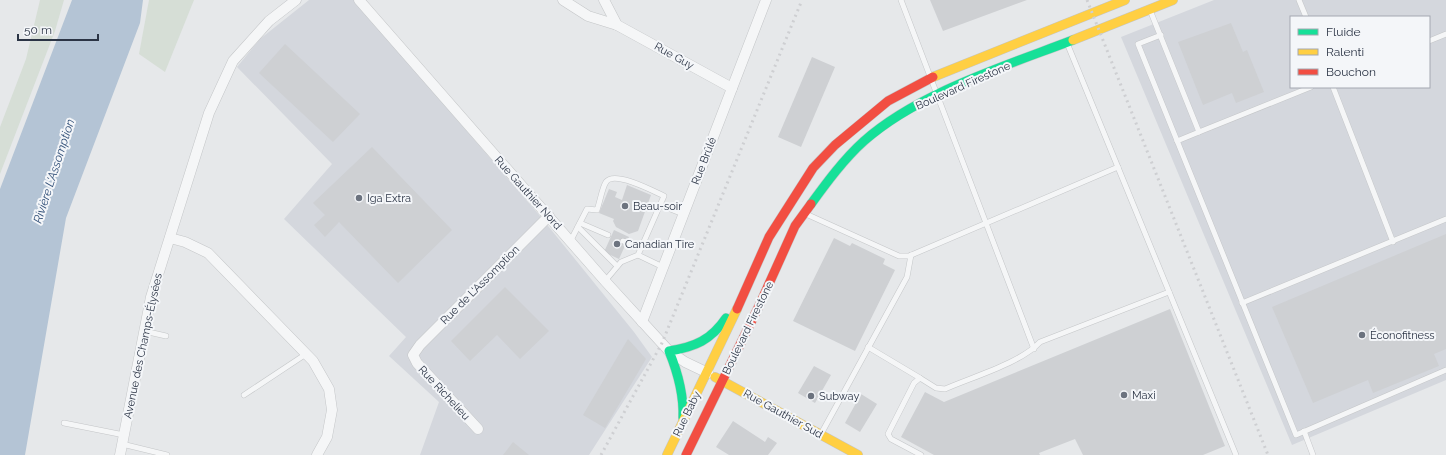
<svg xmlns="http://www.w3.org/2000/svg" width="1446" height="455" font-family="Raleway,sans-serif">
  <rect width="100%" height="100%" fill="#e6e8ea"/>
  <g fill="#d4d7dd" fill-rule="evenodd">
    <polygon points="309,0 354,0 540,216 634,332 652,357 589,455 420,455 439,402 389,356 406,337 284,219 332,164 237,67 260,39"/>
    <path d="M1214,0H1446V380L1292,445L1121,37ZM1291,17H1429V87H1291Z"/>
  </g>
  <g fill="#d6ded6">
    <polygon points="40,0 64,0 55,31 0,174 0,127 26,59"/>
    <polygon points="149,0 194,0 165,72 139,54"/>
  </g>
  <polygon fill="#b4c4d5" points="72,0 143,0 140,23 66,218 25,455 0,455 0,189"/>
  <g fill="#ced0d3">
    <polygon points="930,0 1027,0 943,31"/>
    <polygon points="1231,23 1243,52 1247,50 1264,92 1236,103 1232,93 1203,105 1178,42"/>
    <polygon points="285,44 360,114 333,142 259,73"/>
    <polygon points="812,57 835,67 801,147 778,137"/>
    <polygon points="372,147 452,230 398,283 339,222 325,237 314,225 325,215 313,203"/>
    <polygon points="627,185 651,195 638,231 629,234 616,227 613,221 614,219 599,213 609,189 617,192 615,197 622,200"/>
    <polygon points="614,230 629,237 619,259 604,252"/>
    <polygon points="1446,234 1446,349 1434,354 1439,366 1373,393 1368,380 1313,403 1272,307"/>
    <polygon points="834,238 850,246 852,243 885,259 883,264 895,270 855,351 793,321"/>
    <polygon points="505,287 549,331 520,359 497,335 470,361 451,341"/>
    <polygon points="1170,309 1225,446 1203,455 1083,455 1075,439 1039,453 1040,455 934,455 901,437 925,392 944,402"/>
    <polygon points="628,339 646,359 605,428 583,415"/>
    <polygon points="814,366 831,375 815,403 798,393"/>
    <polygon points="861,394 877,404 860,432 845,423"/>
    <polygon points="733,421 765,442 768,437 777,443 768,455 729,455 716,447"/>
    <polygon points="513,442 529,455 503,455"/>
  </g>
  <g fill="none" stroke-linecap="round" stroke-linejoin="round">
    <g stroke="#c4c6c8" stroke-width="6">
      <g id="lane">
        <polyline points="901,0 1034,349"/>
        <polyline points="1299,0 1306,17"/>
        <polyline points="1150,10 1199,132 1311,87"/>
        <polyline points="1161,35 1138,44 1296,435 1446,370"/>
        <polyline points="1429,41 1446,34"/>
        <polyline points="1067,43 1236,455"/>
        <polyline points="1333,87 1393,242"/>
        <polyline points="1177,141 1199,132"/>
        <polyline points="660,205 683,214"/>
        <polyline points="806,214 899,256 909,256 1118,167"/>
        <polyline points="580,223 608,235"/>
        <polyline points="578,227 617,266"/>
        <path d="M571,240L587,209L597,210C600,202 602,188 606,182C614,170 653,191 664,196L638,255L621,262L605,281"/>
        <polyline points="623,241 641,248"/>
        <polyline points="638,255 663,267"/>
        <polyline points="1242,303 1446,219"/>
        <polyline points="144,331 166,336"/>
        <polyline points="868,347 920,378"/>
        <polyline points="244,395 306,354"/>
        <polyline points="64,423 124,435"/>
        <polyline points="1304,431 1313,455"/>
        <polyline points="821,434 907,277 911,255"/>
        <polyline points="122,444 167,455"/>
        <path d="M921,455L891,439L888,434L914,383L920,378L936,388L945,389C972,377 1021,363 1040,342L1169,292"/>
      </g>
    </g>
    <g stroke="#c4c6c8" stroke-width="11">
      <g id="street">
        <polyline points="359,0 605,281 669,351 685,362 708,373"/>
        <polyline points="563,0 588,16 617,25"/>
        <polyline points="604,0 617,25 732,88"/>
        <polyline points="170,238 185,242 208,253 313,361 329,389 332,410 327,437 317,455"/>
        <polyline points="642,322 766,0"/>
        <polyline points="478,429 417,363 413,355 420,345 549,216"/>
        <polyline points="120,455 151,297 209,113 233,61 269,21 296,0"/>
      </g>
    </g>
    <g stroke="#c4c6c8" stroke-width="10">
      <g id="fast">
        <path d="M811,204C827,182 844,159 864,141C918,93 1005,66 1073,40"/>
        <path d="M683,418C684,394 678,373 669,351C695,347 711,340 726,318"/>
      </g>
    </g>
    <g stroke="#c4c6c8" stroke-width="10">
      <g id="slow">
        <polyline points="1073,40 1173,0"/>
        <polyline points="933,77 1125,0"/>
        <polyline points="715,377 858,455"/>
        <polyline points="667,455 737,309"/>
      </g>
    </g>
    <g stroke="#c4c6c8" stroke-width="10">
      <g id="jam">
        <polyline points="737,309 769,237 813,168 835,145 888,101 933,77"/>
        <polyline points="686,455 759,306 795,226 811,204"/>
      </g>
    </g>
    <use href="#lane" stroke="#f5f6f7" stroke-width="5"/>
    <use href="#street" stroke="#f5f6f7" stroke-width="10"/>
    <use href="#fast" stroke="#16e098" stroke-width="9"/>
    <use href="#slow" stroke="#ffcf43" stroke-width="9"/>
    <use href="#jam" stroke="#f24e42" stroke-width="9"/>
    <g stroke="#cecfd2" stroke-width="3" stroke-dasharray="2 4" stroke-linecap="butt">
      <polyline points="1087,0 1268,455"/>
      <polyline points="601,455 662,343 802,0"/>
    </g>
  </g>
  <g fill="#6c737f" stroke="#f4f6f9" stroke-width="1.5">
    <circle cx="359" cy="198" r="4"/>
    <circle cx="625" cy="206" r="4"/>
    <circle cx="617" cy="244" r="4"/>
    <circle cx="1362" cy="335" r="4"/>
    <circle cx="1124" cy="395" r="4"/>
    <circle cx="811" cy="396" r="4"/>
  </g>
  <g text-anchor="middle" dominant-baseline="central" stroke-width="4" stroke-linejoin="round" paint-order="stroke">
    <g font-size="11" fill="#2b3445" stroke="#f4f6f9">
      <text transform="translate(674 56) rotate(29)">Rue Guy</text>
      <text transform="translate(963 86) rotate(-24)">Boulevard Firestone</text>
      <text transform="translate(704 161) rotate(-69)">Rue Brûlé</text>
      <text transform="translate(528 193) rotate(48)">Rue Gauthier Nord</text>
      <text transform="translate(480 285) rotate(-45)">Rue de L'Assomption</text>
      <text transform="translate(748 328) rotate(-64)">Boulevard Firestone</text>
      <text transform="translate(143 346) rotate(-78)">Avenue des Champs-Élysées</text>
      <text transform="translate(444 393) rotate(47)">Rue Richelieu</text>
      <text transform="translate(687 414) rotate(-64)">Rue Baby</text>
      <text transform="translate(783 414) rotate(29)">Rue Gauthier Sud</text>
    </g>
    <g font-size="11" fill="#2b3445" stroke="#f4f6f9" text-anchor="start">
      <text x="367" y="198">Iga Extra</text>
      <text x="633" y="206">Beau-soir</text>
      <text x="625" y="244">Canadian Tire</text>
      <text x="1370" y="335">Éconofitness</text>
      <text x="1132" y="395">Maxi</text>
      <text x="819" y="396">Subway</text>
    </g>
    <g font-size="12" font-style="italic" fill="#34527a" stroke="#f4f6f9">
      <text transform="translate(54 171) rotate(-72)">Rivière L'Assomption</text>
    </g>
  </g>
  <rect x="1290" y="16" width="140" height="72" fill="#f4f6f9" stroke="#a4a8b1"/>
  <rect x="1298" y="29" width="20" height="6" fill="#16e098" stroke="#a4a8b1"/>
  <text x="1326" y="36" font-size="12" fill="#2b3445">Fluide</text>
  <rect x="1298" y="49" width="20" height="6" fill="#ffcf43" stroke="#a4a8b1"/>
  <text x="1326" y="56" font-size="12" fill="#2b3445">Ralenti</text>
  <rect x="1298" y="69" width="20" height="6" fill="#f24e42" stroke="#a4a8b1"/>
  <text x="1326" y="76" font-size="12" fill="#2b3445">Bouchon</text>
  <path d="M18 34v6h80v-6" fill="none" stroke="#2b3445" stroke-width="2"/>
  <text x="24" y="34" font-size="12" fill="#2b3445" stroke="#f4f6f9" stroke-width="3" paint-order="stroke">50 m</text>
</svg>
